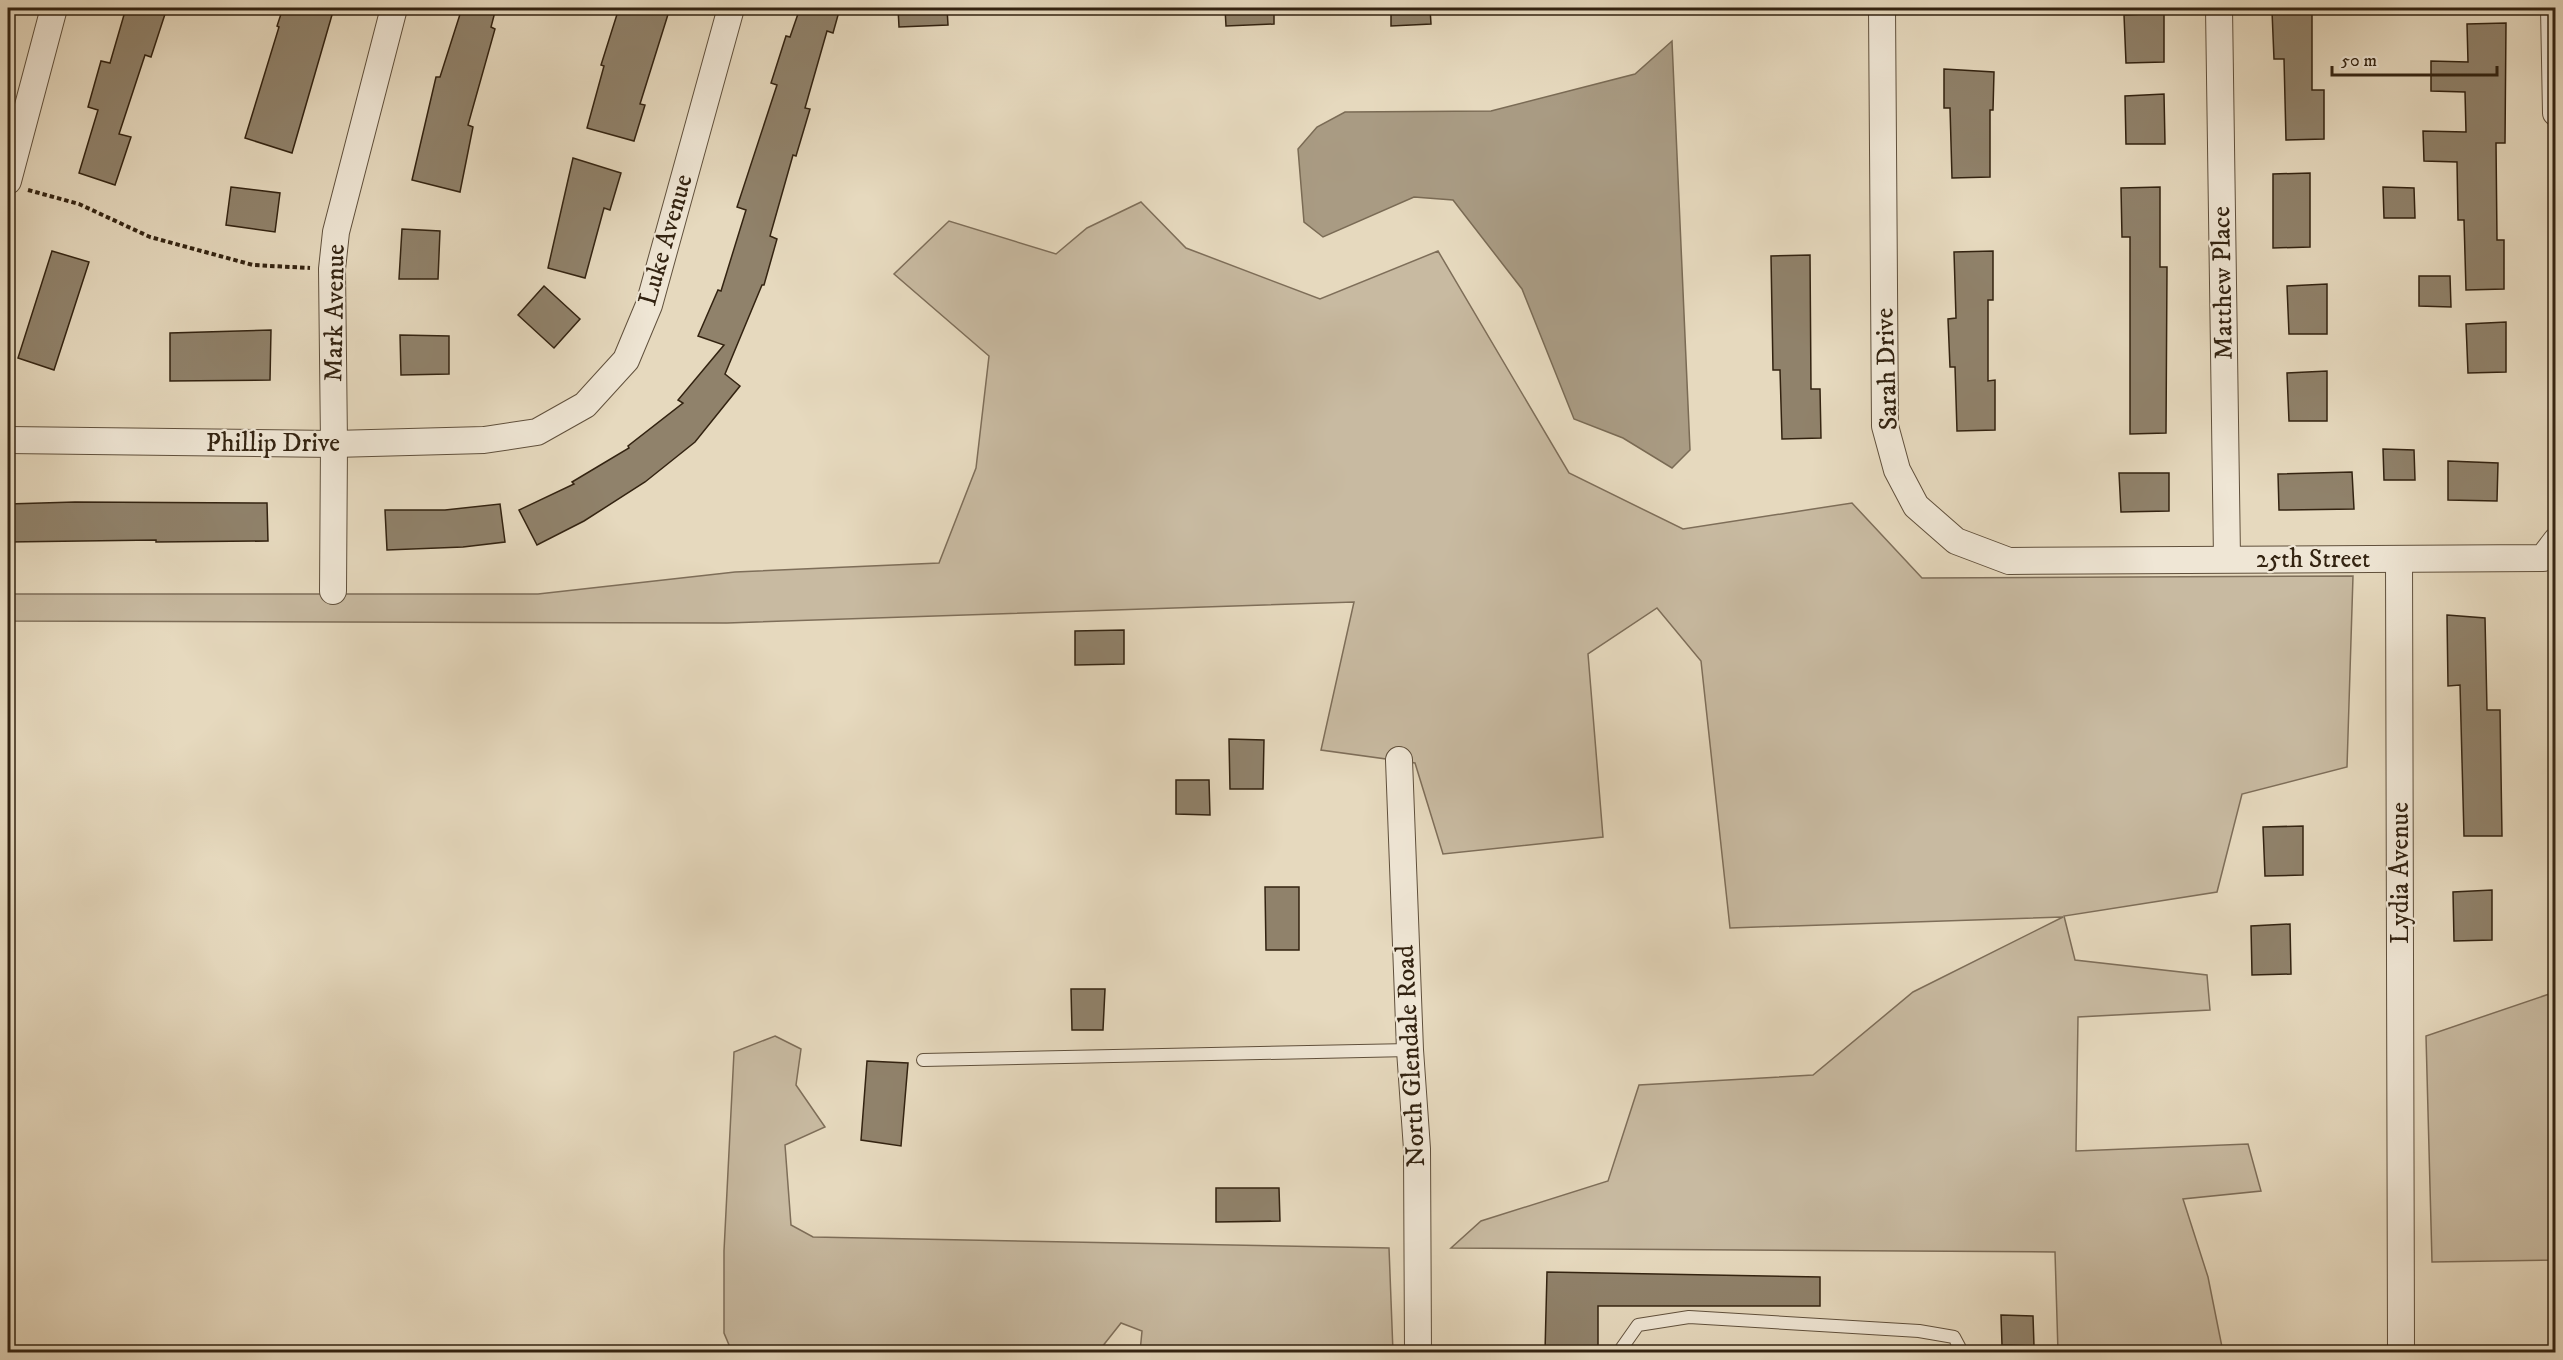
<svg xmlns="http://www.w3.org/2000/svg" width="2563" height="1360" font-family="'IM FELL DW Pica',serif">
  <rect width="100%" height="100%" fill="#e6d9be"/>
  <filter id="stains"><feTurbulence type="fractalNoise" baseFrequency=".00333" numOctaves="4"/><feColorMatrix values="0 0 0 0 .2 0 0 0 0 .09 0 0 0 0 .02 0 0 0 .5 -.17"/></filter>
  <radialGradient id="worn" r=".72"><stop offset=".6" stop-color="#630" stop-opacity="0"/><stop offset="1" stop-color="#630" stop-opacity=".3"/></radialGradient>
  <g fill="#c8baa1" stroke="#7e6e59" stroke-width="1.5">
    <polygon points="1141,202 1186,248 1320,299 1438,251 1569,473 1683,529 1852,503 1922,578 2353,576 2347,767 2242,794 2217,892 2064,916 2075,960 2207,975 2210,1010 2078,1017 2076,1151 2248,1144 2261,1191 2183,1199 2208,1277 2223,1352 2058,1352 2055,1252 1451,1248 1481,1221 1608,1181 1639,1085 1813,1075 1913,992 2063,917 1730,928 1701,661 1657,608 1588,654 1603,837 1443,854 1415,763 1321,750 1354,602 727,623 8,621 8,594 538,594 735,572 939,563 976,468 989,356 894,274 949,221 1056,254 1087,228"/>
    <polygon points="2555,992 2555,1260 2432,1262 2426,1036"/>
    <polygon points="775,1036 801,1049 796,1085 825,1127 785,1145 791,1225 813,1237 1389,1248 1393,1352 1140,1352 1142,1331 1121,1323 1098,1352 732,1352 724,1333 724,1251 734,1052"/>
  </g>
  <polygon fill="#a99b83" stroke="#7a6b55" stroke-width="1.5" points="1672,41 1690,450 1672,468 1623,438 1574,419 1522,289 1453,200 1414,197 1323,237 1304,222 1298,149 1317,127 1345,112 1491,111 1635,74"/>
  <g fill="#90826b" stroke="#332311" stroke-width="1.5">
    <polygon points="126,8 167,8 151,57 145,55 119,134 131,137 115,185 79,173 98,110 88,107 101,61 110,63"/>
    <polygon points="283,8 334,8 292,153 245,138 279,27 277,26"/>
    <polygon points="462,8 496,8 491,27 495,29 468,125 473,127 460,192 412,180 436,77 440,77"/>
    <polygon points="619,8 670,8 640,104 645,105 634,141 587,128 604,66 601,65"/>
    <polygon points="800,8 840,8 833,33 827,31 805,108 810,109 796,156 793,155 770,236 777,239 764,285 762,285 725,374 740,386 695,442 645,482 584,521 537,545 519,510 574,484 572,482 629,448 628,446 683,403 678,400 724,345 698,336 718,290 721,291 746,210 737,207 777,85 771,83 786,36 790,37"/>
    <polygon points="898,8 947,8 948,25 899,27"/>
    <polygon points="1225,8 1274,8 1274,24 1226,26"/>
    <polygon points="1391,8 1430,8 1431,24 1391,26"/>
    <polygon points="2312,9 2312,90 2324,90 2324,139 2286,140 2284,59 2274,59 2272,11"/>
    <polygon points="2164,13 2164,62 2126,63 2124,15"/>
    <polygon points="2506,23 2505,143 2496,143 2497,240 2504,240 2504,289 2466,290 2464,220 2458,220 2457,162 2424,161 2423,131 2466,132 2465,92 2431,91 2431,61 2468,62 2467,24"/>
    <polygon points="1944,69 1994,72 1993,110 1990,110 1990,177 1952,178 1950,108 1944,108"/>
    <polygon points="2164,94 2165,144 2126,144 2125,96"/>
    <polygon points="573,158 621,173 610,210 604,208 585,278 548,268"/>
    <polygon points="2310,173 2310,247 2273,248 2273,174"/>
    <polygon points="231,187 280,193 275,232 226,225"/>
    <polygon points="2160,187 2160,267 2167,267 2166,433 2130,434 2130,237 2122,237 2121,188"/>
    <polygon points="2383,187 2414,188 2415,218 2384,218"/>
    <polygon points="402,229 440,231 438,279 399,279"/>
    <polygon points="52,251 89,262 54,370 18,358"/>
    <polygon points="1993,251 1993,300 1988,300 1988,381 1995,380 1995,430 1957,431 1955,367 1950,367 1948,319 1956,318 1954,252"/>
    <polygon points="1810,255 1811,389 1820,389 1821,438 1782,439 1780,370 1773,370 1771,256"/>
    <polygon points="2419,276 2450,276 2451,307 2419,306"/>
    <polygon points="2327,284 2327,334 2289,334 2287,286"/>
    <polygon points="544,286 580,319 554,348 518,315"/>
    <polygon points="2506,322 2506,372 2468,373 2466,324"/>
    <polygon points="271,330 270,380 170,381 170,333"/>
    <polygon points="400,335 449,336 449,374 401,375"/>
    <polygon points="2327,371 2327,421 2289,421 2287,373"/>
    <polygon points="2383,449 2414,450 2415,480 2384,480"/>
    <polygon points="2448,461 2498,463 2497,501 2448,500"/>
    <polygon points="2352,472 2354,509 2279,510 2278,474"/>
    <polygon points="2119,473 2169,473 2169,511 2121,512"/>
    <polygon points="75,502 267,503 268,541 156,542 156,540 8,542 8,504"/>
    <polygon points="500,504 505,542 463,547 387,550 385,510 445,510"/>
    <polygon points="2447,615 2485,618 2487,710 2500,710 2502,836 2464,836 2460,685 2448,686"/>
    <polygon points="1124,630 1124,664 1075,665 1075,631"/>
    <polygon points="1229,739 1264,740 1263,789 1230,789"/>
    <polygon points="1176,780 1209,780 1210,815 1176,814"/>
    <polygon points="2303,826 2303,875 2265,876 2263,827"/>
    <polygon points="1265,887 1299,887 1299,950 1266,950"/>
    <polygon points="2492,890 2492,940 2454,941 2453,892"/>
    <polygon points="2290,924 2291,974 2252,975 2251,926"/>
    <polygon points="1071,989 1105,989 1103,1030 1072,1030"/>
    <polygon points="867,1061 908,1063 901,1146 861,1140"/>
    <polygon points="1216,1188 1279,1188 1280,1221 1216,1222"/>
    <polygon points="1547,1272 1820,1277 1820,1306 1598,1306 1598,1351 1545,1352"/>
    <polygon points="2001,1315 2033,1316 2034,1346 2002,1345"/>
  </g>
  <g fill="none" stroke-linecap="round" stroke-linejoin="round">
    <g stroke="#60503c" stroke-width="14">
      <g id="lane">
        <polyline points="923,1060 1410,1050"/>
        <polyline points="1619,1352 1638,1325 1689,1317 1919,1331 1954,1337 1962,1352"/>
      </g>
    </g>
    <g stroke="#60503c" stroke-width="28">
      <g id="street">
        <polyline points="1882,8 1885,426 1897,470 1916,506 1956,541 2009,561 2543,558 2556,541"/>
        <polyline points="2219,8 2227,558"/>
        <polyline points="2554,8 2556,113"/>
        <polyline points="8,181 54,8"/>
        <polyline points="8,440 334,444 484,440 537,432 585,405 626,360 649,305 731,8"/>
        <polyline points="2399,559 2401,1352"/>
        <polyline points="333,591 334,444 332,269 336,232 394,8"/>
        <polyline points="1399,760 1410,1050 1417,1149 1418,1352"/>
      </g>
    </g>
    <polyline stroke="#332311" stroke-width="4" stroke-dasharray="4.5 3" stroke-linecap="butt" points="28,190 79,204 150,237 253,265 310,268"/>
    <use href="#lane" stroke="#efe6d5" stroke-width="12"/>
    <use href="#street" stroke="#efe6d5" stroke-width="26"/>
  </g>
  <g text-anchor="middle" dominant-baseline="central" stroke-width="4.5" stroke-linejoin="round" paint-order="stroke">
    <g font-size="26" fill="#332311" stroke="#efe6d5">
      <text transform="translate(666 240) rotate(-74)">Luke Avenue</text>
      <text transform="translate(2223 283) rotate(-91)">Matthew Place</text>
      <text transform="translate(335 313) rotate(-89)">Mark Avenue</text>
      <text transform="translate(1887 369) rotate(-92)">Sarah Drive</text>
      <text x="273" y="443">Phillip Drive</text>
      <text x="2313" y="559">25th Street</text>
      <text transform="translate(2400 873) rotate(-90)">Lydia Avenue</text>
      <text transform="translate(1411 1056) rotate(-93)">North Glendale Road</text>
    </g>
  </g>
  <rect width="2563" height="1360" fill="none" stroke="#e6d9be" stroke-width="30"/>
  <rect x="9" y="9" width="2545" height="1342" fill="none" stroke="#332311" stroke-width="3"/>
  <rect x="15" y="15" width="2533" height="1330" fill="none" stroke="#332311" stroke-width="1.5"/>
  <path d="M2332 66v9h165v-9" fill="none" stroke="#332311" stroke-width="3"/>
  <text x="2341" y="66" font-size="18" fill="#332311" stroke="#efe6d5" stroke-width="4.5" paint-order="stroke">50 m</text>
  <rect width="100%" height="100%" filter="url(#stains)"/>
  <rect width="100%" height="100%" fill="url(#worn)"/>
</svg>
